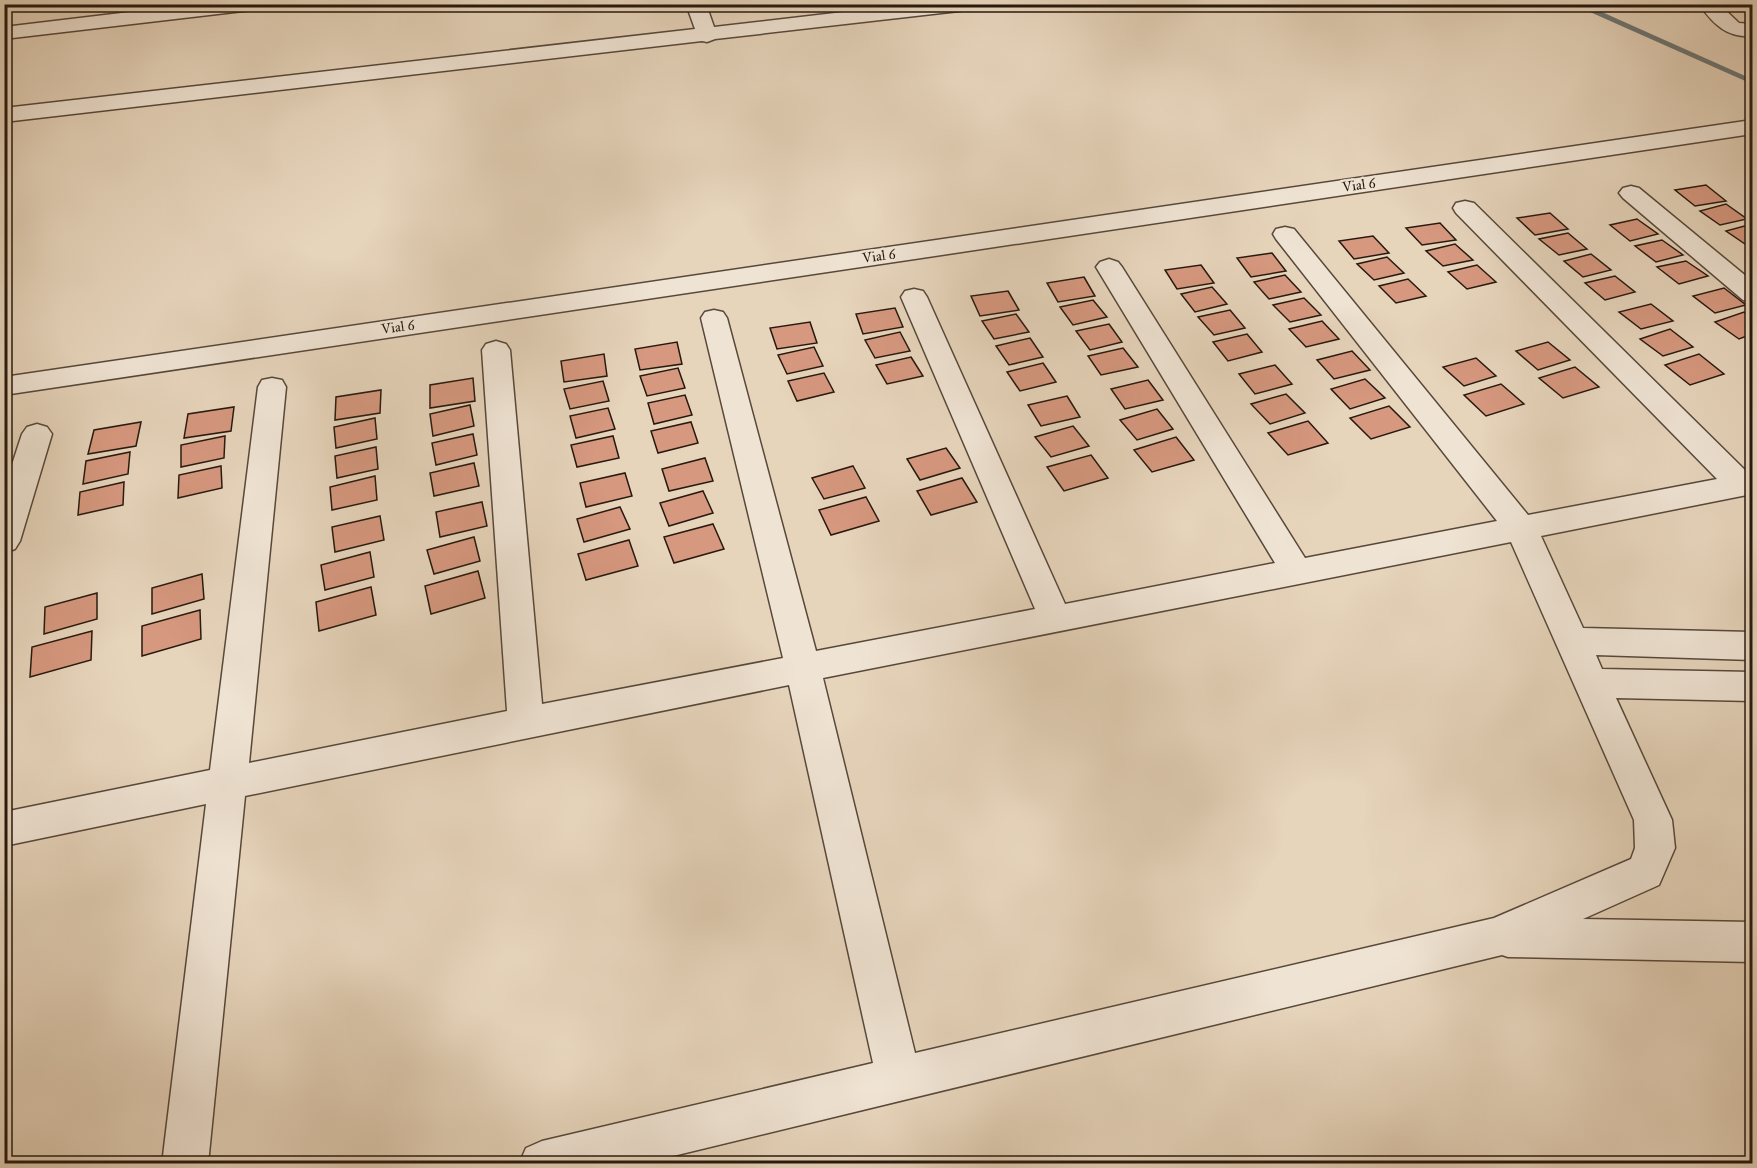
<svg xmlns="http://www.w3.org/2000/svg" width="1757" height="1168" font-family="'IM FELL Great Primer',serif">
  <rect width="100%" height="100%" fill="#e6d4bb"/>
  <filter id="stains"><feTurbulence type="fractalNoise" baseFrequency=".00333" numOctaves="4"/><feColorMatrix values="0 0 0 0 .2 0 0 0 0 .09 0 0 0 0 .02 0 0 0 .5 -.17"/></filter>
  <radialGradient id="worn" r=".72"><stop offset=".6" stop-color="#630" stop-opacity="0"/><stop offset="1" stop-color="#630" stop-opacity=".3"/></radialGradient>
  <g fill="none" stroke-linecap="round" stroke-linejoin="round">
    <polygon fill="#6d7777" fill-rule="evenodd" points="1572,4 1584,4 1752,79 1752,84"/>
  </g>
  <g fill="#d6987f" stroke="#27190f" stroke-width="1.5">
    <polygon points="1706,185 1726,201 1695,206 1675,190"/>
    <polygon points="1726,204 1747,219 1720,225 1700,211"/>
    <polygon points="1550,213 1568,229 1535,235 1517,218"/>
    <polygon points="1637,219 1658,234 1630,241 1610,225"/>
    <polygon points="1440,223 1456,240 1422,245 1406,228"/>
    <polygon points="1752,224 1752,245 1748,246 1726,231"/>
    <polygon points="1568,233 1587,249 1559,255 1539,239"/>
    <polygon points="1373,236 1389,253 1354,259 1339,241"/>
    <polygon points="1662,240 1683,255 1656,262 1635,246"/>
    <polygon points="1455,244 1473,260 1443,266 1426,251"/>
    <polygon points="1272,253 1286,271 1251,277 1237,258"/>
    <polygon points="1591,254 1611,270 1583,277 1564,261"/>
    <polygon points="1387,257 1404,273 1374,280 1357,264"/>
    <polygon points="1686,261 1708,276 1679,284 1657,267"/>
    <polygon points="1201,265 1214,283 1177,289 1165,270"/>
    <polygon points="1477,265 1496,282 1467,289 1448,272"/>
    <polygon points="1285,275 1301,292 1269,299 1254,282"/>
    <polygon points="1615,276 1635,292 1605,300 1585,283"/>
    <polygon points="1084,277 1095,296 1058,302 1047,283"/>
    <polygon points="1408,279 1426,296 1396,303 1379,286"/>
    <polygon points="1212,287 1227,304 1195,312 1181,294"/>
    <polygon points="1724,288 1746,305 1715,313 1693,296"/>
    <polygon points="1008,291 1019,310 980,316 971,296"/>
    <polygon points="1304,298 1321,315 1290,322 1273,305"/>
    <polygon points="1093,300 1107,317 1073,325 1060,307"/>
    <polygon points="1651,304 1673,321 1641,329 1619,312"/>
    <polygon points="895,308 903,327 863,334 856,314"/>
    <polygon points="1230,310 1245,328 1214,335 1198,317"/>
    <polygon points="1744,312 1752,319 1752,334 1739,339 1715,322"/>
    <polygon points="1016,314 1029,332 994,339 982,321"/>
    <polygon points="1322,321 1339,339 1306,347 1289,329"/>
    <polygon points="810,322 817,343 777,349 770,328"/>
    <polygon points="1109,324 1122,342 1090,350 1076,331"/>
    <polygon points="1670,329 1693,347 1663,356 1640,339"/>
    <polygon points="900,332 910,351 875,358 865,340"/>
    <polygon points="1247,334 1262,352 1228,361 1213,342"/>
    <polygon points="1030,338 1043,357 1009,365 996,346"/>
    <polygon points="677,342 682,364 640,370 635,349"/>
    <polygon points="1548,342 1570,360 1538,370 1516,351"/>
    <polygon points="814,347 823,366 787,374 778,355"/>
    <polygon points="1123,348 1138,367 1101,375 1088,356"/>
    <polygon points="1352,351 1370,370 1334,379 1317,360"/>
    <polygon points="604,354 607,376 564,382 561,361"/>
    <polygon points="1699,354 1724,374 1690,385 1665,365"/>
    <polygon points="911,357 923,376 887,384 876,365"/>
    <polygon points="1476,358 1496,376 1464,386 1443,367"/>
    <polygon points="1043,363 1056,382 1020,391 1007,372"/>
    <polygon points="1275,365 1292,384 1255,394 1239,374"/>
    <polygon points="1575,367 1599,387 1563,398 1539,378"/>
    <polygon points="678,368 685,388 647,396 640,376"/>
    <polygon points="824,373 834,392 797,401 788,381"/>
    <polygon points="473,378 475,401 430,408 430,385"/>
    <polygon points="1365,379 1385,398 1350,409 1331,389"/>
    <polygon points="1148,380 1163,400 1125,409 1111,389"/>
    <polygon points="603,381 609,401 570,409 564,389"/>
    <polygon points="1501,384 1524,404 1486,416 1464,395"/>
    <polygon points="381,390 380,413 335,420 336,397"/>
    <polygon points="1286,394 1305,413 1270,424 1251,404"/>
    <polygon points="685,395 692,415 654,424 648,403"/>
    <polygon points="1067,396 1080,417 1041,426 1028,405"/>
    <polygon points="470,405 474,426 433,436 430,414"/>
    <polygon points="1389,406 1410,427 1371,439 1350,418"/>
    <polygon points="234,407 231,431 184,438 188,414"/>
    <polygon points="608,408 615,429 576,438 570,416"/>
    <polygon points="1157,409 1173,429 1137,440 1120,420"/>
    <polygon points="375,418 377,439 336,448 334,427"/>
    <polygon points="1308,421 1328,443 1288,455 1268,433"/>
    <polygon points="141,422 136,446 88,454 94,430"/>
    <polygon points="691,422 698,443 658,453 651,431"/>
    <polygon points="1073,426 1089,446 1051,457 1035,437"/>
    <polygon points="473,434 477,455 436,465 432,443"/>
    <polygon points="225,436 224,458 181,467 181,445"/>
    <polygon points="613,436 619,458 577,467 571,445"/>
    <polygon points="1176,437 1194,460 1152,472 1134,450"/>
    <polygon points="376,447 378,469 337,478 335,456"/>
    <polygon points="946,448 960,468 920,480 907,459"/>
    <polygon points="130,452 128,474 83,484 86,461"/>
    <polygon points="1091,455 1108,478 1064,491 1047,467"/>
    <polygon points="705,458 713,481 669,491 662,469"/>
    <polygon points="474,463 479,486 434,496 430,473"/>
    <polygon points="221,466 222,488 178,498 179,475"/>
    <polygon points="853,466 865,488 824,499 812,478"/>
    <polygon points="625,473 632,496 586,507 580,483"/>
    <polygon points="375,476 377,500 332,510 330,487"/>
    <polygon points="962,478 977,502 931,515 917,491"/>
    <polygon points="124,482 123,505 78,515 80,492"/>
    <polygon points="703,491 713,513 669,526 660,503"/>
    <polygon points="866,497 879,521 831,535 819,510"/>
    <polygon points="482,502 487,526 440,537 436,512"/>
    <polygon points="620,507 630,529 584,542 577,519"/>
    <polygon points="380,516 384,540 335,552 332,527"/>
    <polygon points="713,524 724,549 674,563 664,537"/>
    <polygon points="474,537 480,561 434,574 427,550"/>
    <polygon points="629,540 638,566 586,580 578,554"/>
    <polygon points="370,552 374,577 325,590 321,565"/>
    <polygon points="478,571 485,598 431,614 425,586"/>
    <polygon points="202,574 204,599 152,614 152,588"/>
    <polygon points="371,587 376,615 319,631 316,602"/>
    <polygon points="97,593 97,619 44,634 45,607"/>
    <polygon points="200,610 201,639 142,656 142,626"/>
    <polygon points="92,631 91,660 30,677 32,647"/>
  </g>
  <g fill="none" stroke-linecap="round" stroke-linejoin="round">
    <g stroke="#57483a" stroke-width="3">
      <g id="minor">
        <polygon points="197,4 261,4 259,8 252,10 4,39 4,27"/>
        <polygon points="686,4 706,4 714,27 912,4 977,4 975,8 968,10 715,39 707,42 702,41 4,122 4,108 695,29"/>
        <path d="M1699,4H1719L1739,23L1752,24V36C1727,38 1713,24 1699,4Z"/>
        <polygon points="1752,120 1752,134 4,395 4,377"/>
        <polygon points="1631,186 1639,188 1752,281 1752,302 1743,300 1623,198 1619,193 1623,188"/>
        <path d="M1465,201L1474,203L1748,473L1752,472V494L1541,536L1583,628L1752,632V660L1596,655L1602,669L1752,672V701L1616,698L1672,820L1675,848L1659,885L1583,919L1752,922V962L1508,957L1502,955L640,1164H519L526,1148L542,1141L873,1063L789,685L245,796L208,1164H162L206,804L4,846V812L210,770L258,387L262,380L272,378L282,380L286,387L249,763L507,711L482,350L486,344L496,341L506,344L510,350L542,704L783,658L701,318L705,312L714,310L723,312L727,318L816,651L1035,609L901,297L905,291L914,289L923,291L927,297L1065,604L1275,563L1096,267L1100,262L1109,259L1118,262L1122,267L1305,558L1497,521L1276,239L1273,234L1276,229L1285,227L1294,229L1528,515L1717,479L1456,213L1453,208L1456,203ZM1511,542L1634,820L1635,848L1631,859L1494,918L915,1053L823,678Z"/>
        <polygon points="37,424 47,427 52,434 20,541 15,549 4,553 4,489 22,434 27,427"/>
      </g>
    </g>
    <use href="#minor" fill="#efe3d3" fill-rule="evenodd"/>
  </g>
  <g text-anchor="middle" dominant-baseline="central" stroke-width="4.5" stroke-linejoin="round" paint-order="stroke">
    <g font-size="14" fill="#27190f" stroke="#efe3d3">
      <text transform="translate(1359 185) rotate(-8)">Vial 6</text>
      <text transform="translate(879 256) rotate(-8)">Vial 6</text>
      <text transform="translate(398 327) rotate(-8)">Vial 6</text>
    </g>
  </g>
  <rect width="1757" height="1168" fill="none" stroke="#e6d4bb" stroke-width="24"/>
  <rect x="6" y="6" width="1745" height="1156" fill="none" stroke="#27190f" stroke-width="3"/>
  <rect x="12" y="12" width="1733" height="1144" fill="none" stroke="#27190f" stroke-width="1.5"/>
  <rect width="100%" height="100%" filter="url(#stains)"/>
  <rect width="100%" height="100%" fill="url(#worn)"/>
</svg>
